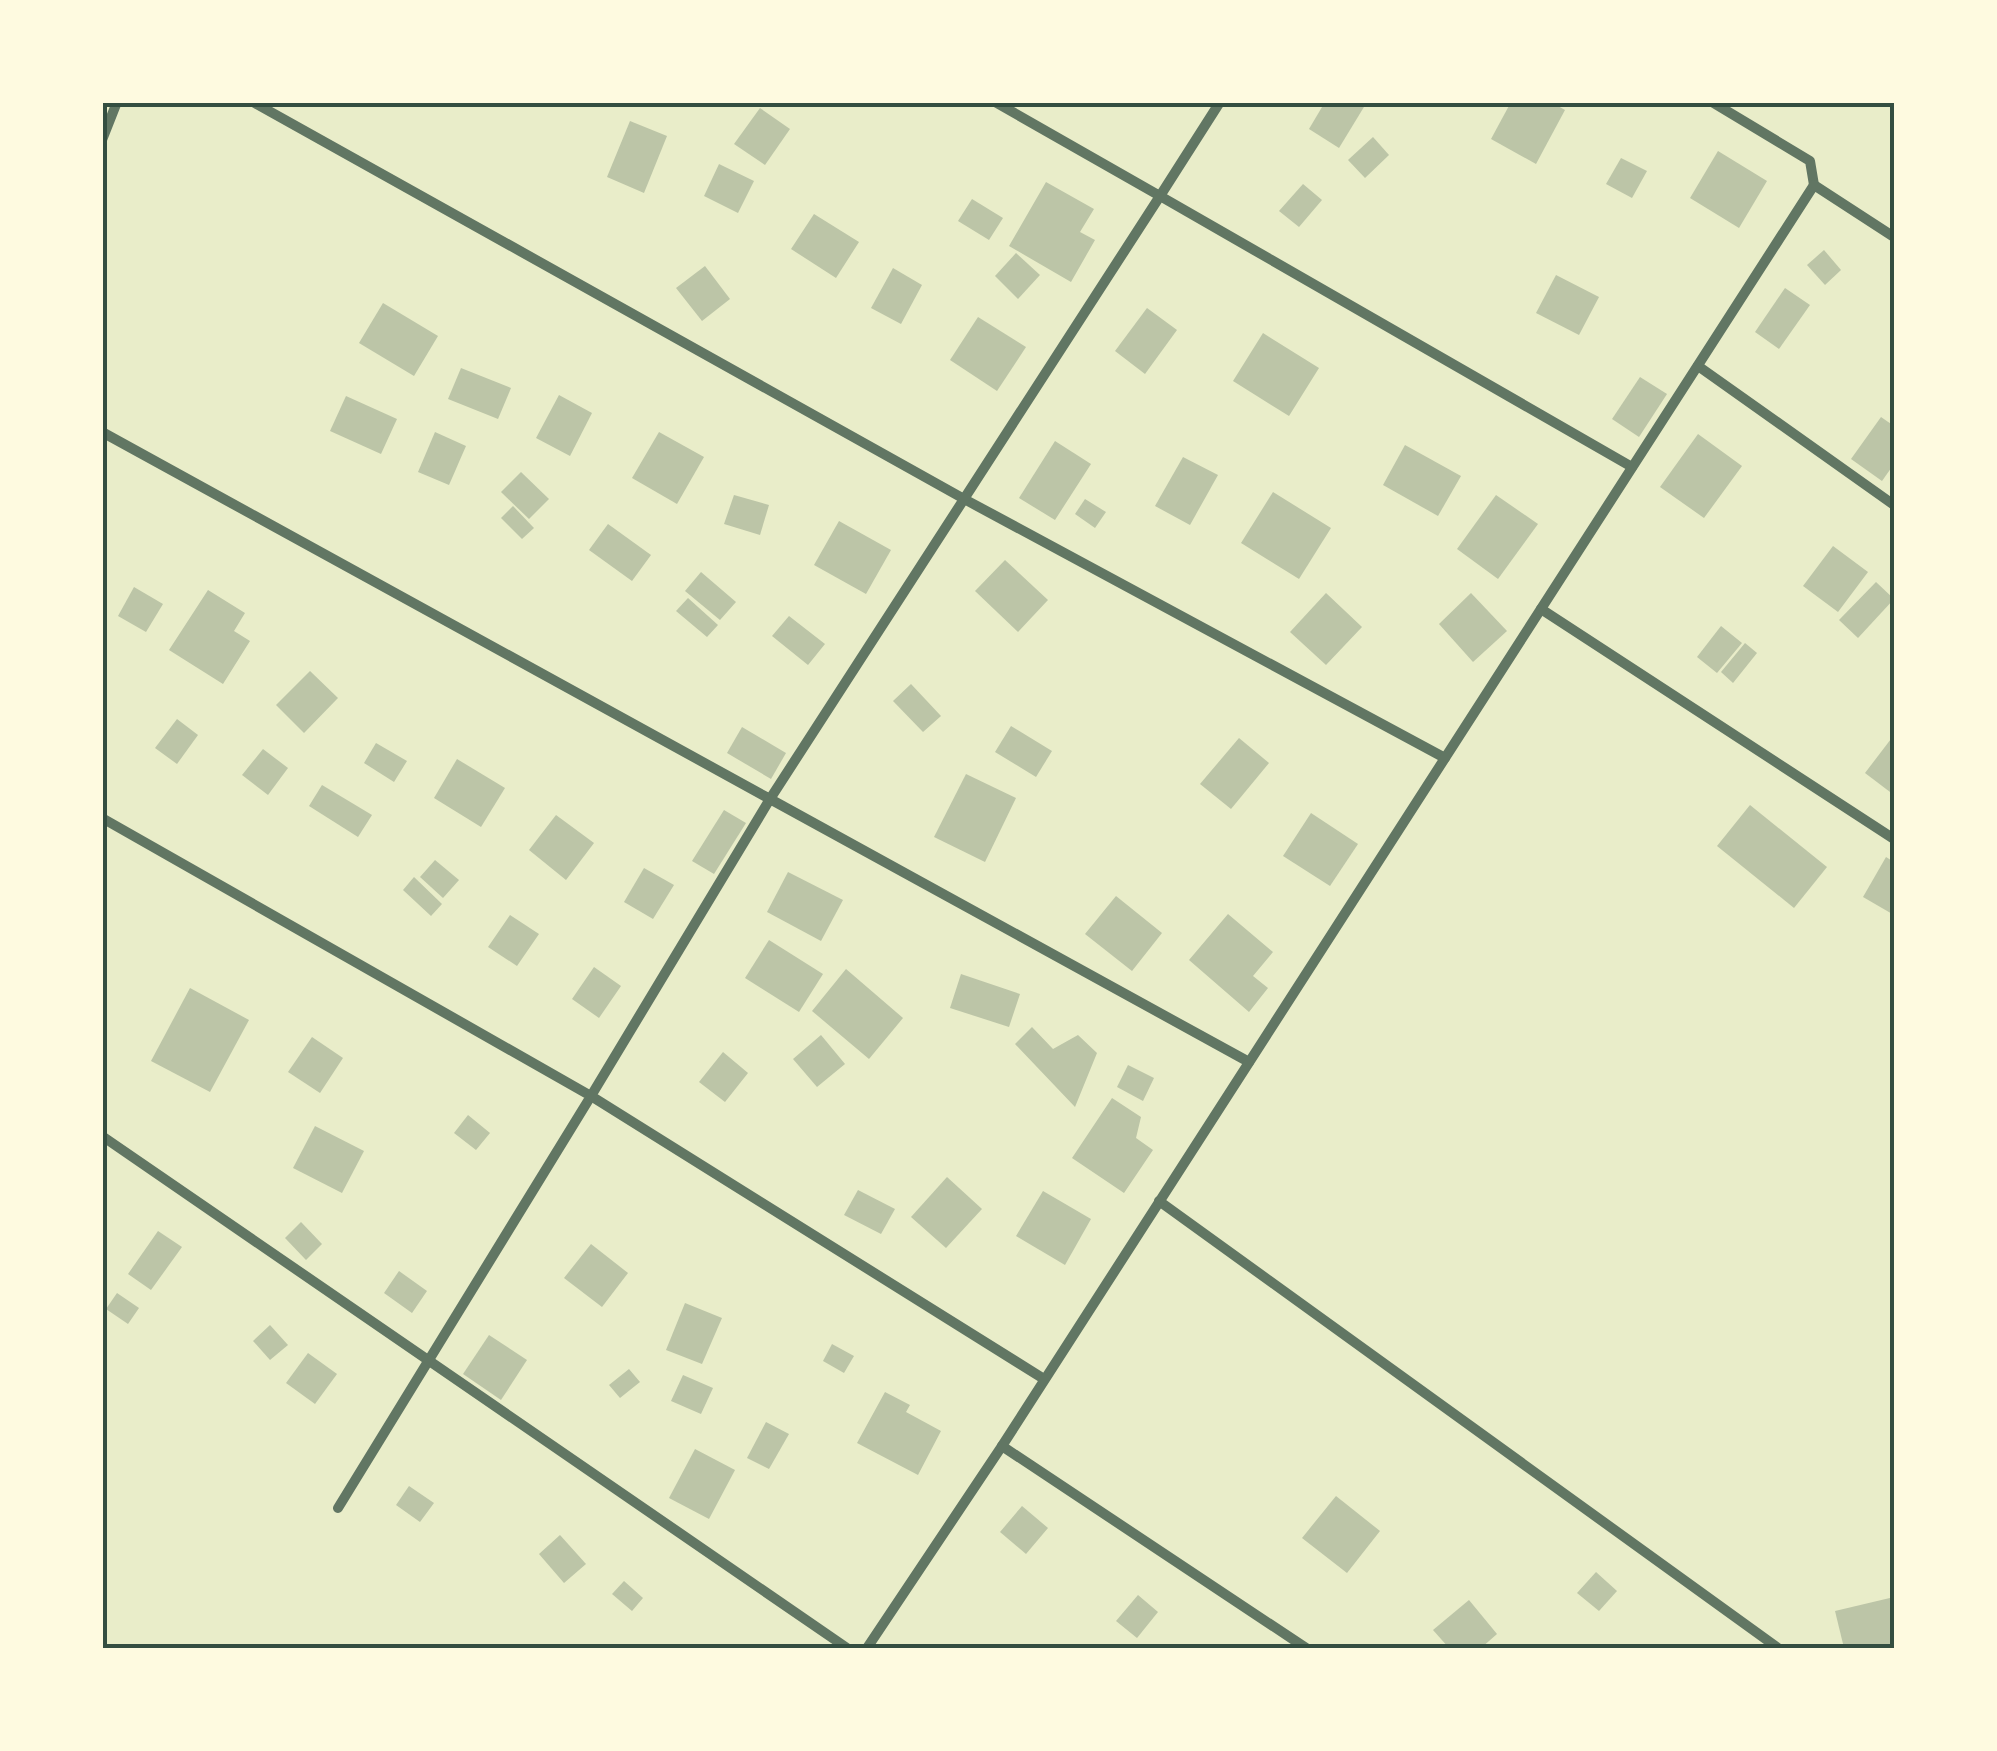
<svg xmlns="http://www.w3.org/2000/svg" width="1997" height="1751" font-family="'DejaVu Sans',sans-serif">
  <rect width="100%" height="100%" fill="#e9edc9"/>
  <g fill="#bcc5a7">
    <polygon points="1325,102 1367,102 1339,148 1309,129"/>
    <polygon points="1511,102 1551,102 1565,110 1536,164 1491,139"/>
    <polygon points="760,108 790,129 765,165 734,144"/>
    <polygon points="630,121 667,136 644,193 607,177"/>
    <polygon points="1373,137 1389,155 1365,178 1348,160"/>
    <polygon points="1718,151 1767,181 1739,228 1690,198"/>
    <polygon points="1621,158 1647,171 1632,198 1606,184"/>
    <polygon points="719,164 754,181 738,213 704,196"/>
    <polygon points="1046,182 1094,209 1080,232 1095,240 1071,282 1009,246"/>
    <polygon points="1303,184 1322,200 1299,227 1279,211"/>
    <polygon points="972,199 1003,218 989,240 958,221"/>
    <polygon points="814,214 859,242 836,278 791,249"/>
    <polygon points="1824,250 1841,270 1825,285 1807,265"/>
    <polygon points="1016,253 1040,275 1018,299 995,276"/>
    <polygon points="705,266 730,299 702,321 676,288"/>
    <polygon points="893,268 922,285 901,324 871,308"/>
    <polygon points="1556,275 1599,297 1579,335 1536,313"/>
    <polygon points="1785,288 1810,305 1779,349 1755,332"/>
    <polygon points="383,303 438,336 414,376 359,343"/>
    <polygon points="1147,308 1177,330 1145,374 1115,351"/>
    <polygon points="978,317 1026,347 997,391 950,360"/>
    <polygon points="1263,333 1319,368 1289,416 1233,381"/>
    <polygon points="461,368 511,388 498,419 448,399"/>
    <polygon points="1640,377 1667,394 1639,437 1612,419"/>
    <polygon points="559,395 592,413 570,456 536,438"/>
    <polygon points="346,396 397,419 381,454 330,431"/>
    <polygon points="1881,417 1894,426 1894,464 1882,481 1851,459"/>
    <polygon points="435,432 466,446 449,485 418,472"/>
    <polygon points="659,432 704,457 677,504 632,478"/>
    <polygon points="1698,434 1742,466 1704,518 1660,487"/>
    <polygon points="1055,441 1091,464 1055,520 1019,498"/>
    <polygon points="1405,445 1461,476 1438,516 1383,485"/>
    <polygon points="1183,457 1218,475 1190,525 1155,506"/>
    <polygon points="521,472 549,499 529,519 501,492"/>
    <polygon points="1273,492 1331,528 1299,579 1241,543"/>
    <polygon points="734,495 769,505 760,535 724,524"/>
    <polygon points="1496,495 1538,524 1498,579 1457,549"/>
    <polygon points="1085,499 1106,512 1095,528 1075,514"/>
    <polygon points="513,506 534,528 522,539 501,518"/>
    <polygon points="839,521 891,550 866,594 814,565"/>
    <polygon points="608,524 651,555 632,581 589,550"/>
    <polygon points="1833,546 1868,572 1838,612 1803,586"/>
    <polygon points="1005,560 1048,600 1018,632 975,591"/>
    <polygon points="701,572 736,602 720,620 685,591"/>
    <polygon points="1876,582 1894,599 1858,638 1839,620"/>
    <polygon points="134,587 163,604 146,632 118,616"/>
    <polygon points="208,590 245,613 234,631 250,641 223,684 169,650"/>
    <polygon points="1326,593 1362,627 1326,665 1290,632"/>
    <polygon points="1471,593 1507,631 1473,662 1439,624"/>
    <polygon points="688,598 718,625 707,637 676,611"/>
    <polygon points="789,616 825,644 808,665 772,636"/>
    <polygon points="1721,626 1742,643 1717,673 1697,657"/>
    <polygon points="1745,643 1757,653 1733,683 1721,672"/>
    <polygon points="310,671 338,698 304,733 276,705"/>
    <polygon points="911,684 941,716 923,732 893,701"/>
    <polygon points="177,719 198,735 177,764 155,748"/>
    <polygon points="1011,726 1052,751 1036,777 995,752"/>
    <polygon points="742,727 786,753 771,779 727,753"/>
    <polygon points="1894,735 1894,795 1865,773"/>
    <polygon points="1239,738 1269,763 1231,809 1200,784"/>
    <polygon points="376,743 407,761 394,782 364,763"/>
    <polygon points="263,749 288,768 268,795 242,775"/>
    <polygon points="457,759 505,788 481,827 434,798"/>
    <polygon points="966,774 1016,798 985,862 934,837"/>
    <polygon points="322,785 372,815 358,837 309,806"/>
    <polygon points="1750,805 1827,867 1794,908 1717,846"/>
    <polygon points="724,810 746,823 714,874 692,861"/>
    <polygon points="1311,813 1358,844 1330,886 1283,856"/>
    <polygon points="556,815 594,843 566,880 529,850"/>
    <polygon points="1886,857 1894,862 1894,915 1863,897"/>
    <polygon points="435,860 459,880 443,898 420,877"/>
    <polygon points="644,868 674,885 653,919 624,902"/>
    <polygon points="788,872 843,900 821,941 767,912"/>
    <polygon points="414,877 442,904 431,916 403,890"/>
    <polygon points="1116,896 1162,933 1132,971 1085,934"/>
    <polygon points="1228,914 1273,952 1253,976 1268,988 1249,1012 1189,960"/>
    <polygon points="510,915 539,934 517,966 488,947"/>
    <polygon points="769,940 823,974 799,1012 745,978"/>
    <polygon points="594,967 621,986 599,1018 572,999"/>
    <polygon points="846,969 903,1018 869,1059 812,1011"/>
    <polygon points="961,974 1020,994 1009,1027 950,1008"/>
    <polygon points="190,988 249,1020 210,1092 151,1061"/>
    <polygon points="1032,1027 1053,1049 1078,1035 1097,1053 1075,1107 1015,1044"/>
    <polygon points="821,1035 845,1064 817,1087 793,1059"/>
    <polygon points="312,1037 343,1058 320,1093 288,1072"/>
    <polygon points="723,1052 748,1073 725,1102 699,1082"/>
    <polygon points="1128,1065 1154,1078 1143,1101 1117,1087"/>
    <polygon points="1112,1098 1141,1117 1136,1138 1153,1150 1124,1193 1072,1158"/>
    <polygon points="468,1115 490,1133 476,1150 454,1133"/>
    <polygon points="315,1126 364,1151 342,1193 293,1168"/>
    <polygon points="947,1177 982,1209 946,1248 911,1217"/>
    <polygon points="858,1190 895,1209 881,1234 844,1215"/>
    <polygon points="1043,1191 1091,1219 1065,1265 1016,1236"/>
    <polygon points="301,1222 322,1244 306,1260 285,1238"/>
    <polygon points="158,1231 182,1247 151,1290 128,1274"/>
    <polygon points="591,1244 628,1273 602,1307 564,1278"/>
    <polygon points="399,1271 427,1291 412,1313 384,1293"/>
    <polygon points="117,1293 139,1308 128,1324 106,1309"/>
    <polygon points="685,1303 722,1318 702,1364 666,1350"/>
    <polygon points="270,1325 288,1345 270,1360 253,1341"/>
    <polygon points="489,1335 527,1360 501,1400 463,1374"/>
    <polygon points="832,1344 854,1356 844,1373 823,1361"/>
    <polygon points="308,1353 337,1374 315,1404 286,1383"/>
    <polygon points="629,1369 640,1382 620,1398 609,1385"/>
    <polygon points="683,1375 713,1388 701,1414 671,1401"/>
    <polygon points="885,1392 910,1405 906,1412 941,1431 918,1475 857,1443"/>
    <polygon points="766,1422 789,1434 769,1469 747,1458"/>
    <polygon points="695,1449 735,1470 709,1519 669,1498"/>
    <polygon points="409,1486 434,1503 420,1522 396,1505"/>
    <polygon points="1336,1496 1380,1531 1347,1573 1302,1538"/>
    <polygon points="1022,1506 1048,1528 1026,1554 1000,1532"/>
    <polygon points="560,1535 586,1564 564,1583 539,1554"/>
    <polygon points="1596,1572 1617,1591 1599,1611 1577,1593"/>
    <polygon points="624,1581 643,1598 632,1611 612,1594"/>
    <polygon points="1138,1595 1158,1612 1137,1638 1116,1621"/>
    <polygon points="1894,1597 1894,1648 1844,1648 1835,1611"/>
    <polygon points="1469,1600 1497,1634 1481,1648 1449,1648 1433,1630"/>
  </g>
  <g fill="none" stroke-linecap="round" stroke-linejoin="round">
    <g stroke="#617663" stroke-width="10">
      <polyline points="253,102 966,500 1445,758"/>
      <polyline points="995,102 1160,196 1220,102"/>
      <polyline points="1712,102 1810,161 1814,185"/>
      <polyline points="102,140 117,102"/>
      <polyline points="1698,366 1894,505"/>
      <polyline points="102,432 770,799 1160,196 1632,467"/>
      <polyline points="1541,609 1894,839"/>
      <polyline points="102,818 591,1096 338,1508"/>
      <polyline points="102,1136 847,1648"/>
      <polyline points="1159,1201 1778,1648"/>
      <polyline points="1044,1379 591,1096 770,799 1249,1062"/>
      <polyline points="867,1648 1002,1446"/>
      <polyline points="1306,1648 1002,1446 1814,185 1894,237"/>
    </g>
  </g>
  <rect width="1997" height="1751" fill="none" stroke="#fefae0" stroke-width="210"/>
  <rect x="105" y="105" width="1787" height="1541" fill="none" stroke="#344e41" stroke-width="4"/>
</svg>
